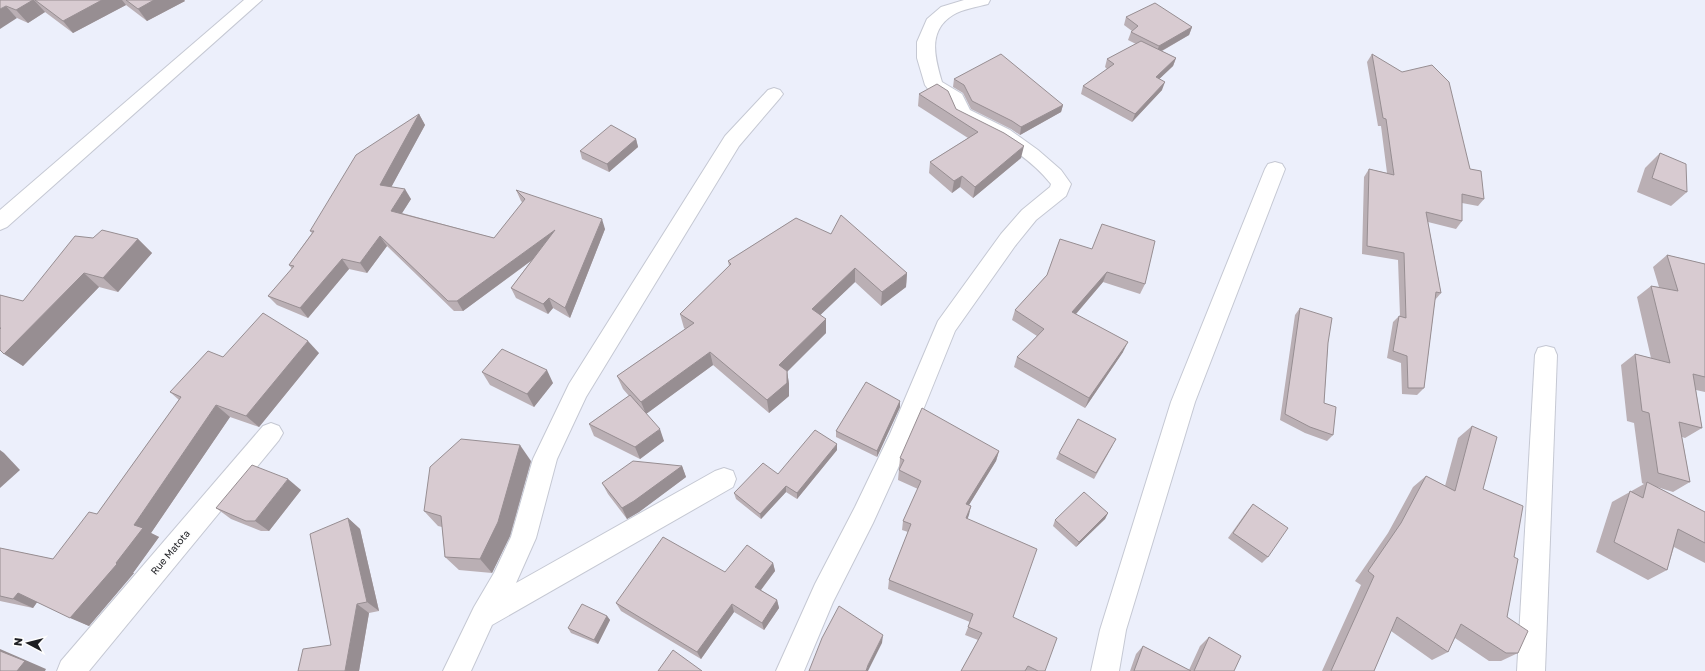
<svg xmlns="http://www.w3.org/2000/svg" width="1705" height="671" font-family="'Golos Text',sans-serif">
  <rect width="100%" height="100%" fill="#eceffb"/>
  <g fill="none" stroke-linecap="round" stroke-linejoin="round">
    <g stroke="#c5c8d3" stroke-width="2">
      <g id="minor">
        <polygon points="244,0 262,0 7,227 0,230 0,210"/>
        <path d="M964,0H990L988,4C977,7 962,9 953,15C927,31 935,58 942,82L962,94L970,110L1010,130L1038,150L1061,170L1071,184L1066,196L1036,220L1015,246L955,331L913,435L873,523L833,602L804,671H776L815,584L855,507L890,434L938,321L1001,234L1022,210L1050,187L1051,184C1027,154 990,134 955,119L948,102L928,89L925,85L917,58V42L927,19L941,7Z"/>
        <polygon points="774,88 780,90 783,94 780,98 739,146 586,397 557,459 536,538 516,583 715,471 724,468 733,471 736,479 733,487 492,625 471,671 443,671 474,607 494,573 511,537 533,459 569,384 725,136 768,90"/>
        <polygon points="1275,162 1282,164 1285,169 1195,402 1126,630 1119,671 1091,671 1100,630 1171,402 1265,169 1268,164"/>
        <polygon points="1546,346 1554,348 1557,355 1545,671 1517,671 1535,355 1538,348"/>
        <polygon points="271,423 279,426 283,433 279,440 89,671 57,671 61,661 263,426"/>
      </g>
    </g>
    <use href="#minor" fill="#fff" fill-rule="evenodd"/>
  </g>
  <g fill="#baafb4">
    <polygon points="0,0 184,0 185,1 147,21 126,5 73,33 45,12 28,23 17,18"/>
    <polygon points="1126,17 1192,27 1189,35 1162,51 1176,58 1173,66 1159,79 1162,90 1132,122 1081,94 1083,86 1107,69 1105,67 1107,59 1136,44 1128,40 1131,32 1132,31 1124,25"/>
    <polygon points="1372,54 1470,169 1484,199 1478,206 1462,203 1462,221 1456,229 1428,222 1441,293 1435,300 1424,388 1417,395 1402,394 1401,363 1387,358 1393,322 1399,316 1400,316 1398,260 1362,254 1364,177 1369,169 1387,173 1381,126 1378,126 1367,62"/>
    <polygon points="954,79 1063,105 1061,112 1020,135 1011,129 971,109 963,93 953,87"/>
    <polygon points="919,94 956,109 1021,158 973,198 960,187 952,193 929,173 930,162 968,138 918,106"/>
    <polygon points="419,114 425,125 391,187 411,199 402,213 494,238 523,203 521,201 516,190 605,229 570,318 553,308 548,314 516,298 511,288 531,261 463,311 454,311 387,246 367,273 349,269 308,318 277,305 268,296 292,269 289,265 312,233 310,231"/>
    <polygon points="636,139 638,147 609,172 582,159 580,151"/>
    <polygon points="1660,153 1687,192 1671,206 1637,192 1645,168"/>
    <polygon points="796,218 907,273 906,287 881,306 855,282 820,315 826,319 826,333 787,371 789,384 789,396 769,413 713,365 646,414 664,441 640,459 594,436 589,424 629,396 623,389 617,376 685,329 684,328 680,314 729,266 728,261"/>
    <polygon points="93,238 138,239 152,253 118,292 99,287 23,366 0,350 0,295 23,301"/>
    <polygon points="1060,239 1145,284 1140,294 1103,282 1076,314 1123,352 1085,408 1014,367 1017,357 1037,336 1012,320 1015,310 1047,275"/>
    <polygon points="1667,255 1705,264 1705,392 1696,390 1702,428 1685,438 1682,437 1690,482 1673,492 1657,487 1705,512 1705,563 1674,547 1667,570 1648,580 1596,552 1612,502 1644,484 1642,483 1634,423 1627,421 1621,365 1635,354 1651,358 1637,297 1651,286 1659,287 1653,267"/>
    <polygon points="1300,308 1328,343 1324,403 1333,435 1327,441 1305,433 1280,420 1295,315"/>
    <polygon points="319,353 259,427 230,417 151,533 159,537 133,573 134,573 89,626 37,602 33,608 0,601 0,548 53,559 97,514 179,400 170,392 223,357"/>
    <polygon points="482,372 553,383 534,407 490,385"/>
    <polygon points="900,401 900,407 877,457 836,437 836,431"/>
    <polygon points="1472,426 1483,489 1514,557 1507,617 1518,653 1501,661 1489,661 1455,638 1448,652 1432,660 1391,631 1374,671 1322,671 1361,585 1355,581 1388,533 1413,487 1426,476 1445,486 1458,438"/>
    <polygon points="1113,445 1094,479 1056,459 1059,453"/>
    <polygon points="837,450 797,499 786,492 761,519 736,499 734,493 778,474"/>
    <polygon points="999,451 996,461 969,505 971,506 967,519 1013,617 1045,671 961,671 978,640 965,635 970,622 888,589 889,580 908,532 902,530 903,521 918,489 898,480 900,458"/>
    <polygon points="531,461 510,536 492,573 459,570 445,557 442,527 438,526 424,511"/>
    <polygon points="682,466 686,477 639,512 627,519 608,494 602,483"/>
    <polygon points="301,490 269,531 261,531 231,519 216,508"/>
    <polygon points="1253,504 1268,557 1262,563 1228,538 1248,510"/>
    <polygon points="1108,513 1105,519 1076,547 1053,526 1055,520"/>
    <polygon points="348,518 360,529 379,611 369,613 359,671 298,671 331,645"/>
    <polygon points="773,563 775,571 761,590 777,600 779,608 764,630 734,612 701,659 621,611 616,603 725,572"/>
    <polygon points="607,616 610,620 598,644 571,633 568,628"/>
    <polygon points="1209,637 1234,671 1130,671 1136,654 1143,646 1189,670 1200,646"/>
  </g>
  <g fill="#978e92">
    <polygon points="33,0 34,0 45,12 28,23 16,10"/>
    <polygon points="102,0 122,0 126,5 73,33 63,21"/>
    <polygon points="154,0 184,0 185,1 147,21 138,9"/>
    <polygon points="6,6 17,18 0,29 0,9"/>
    <polygon points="1192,27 1189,35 1156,54 1159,46"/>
    <polygon points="1176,58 1173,66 1153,85 1156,77"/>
    <polygon points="1165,82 1162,90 1132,122 1135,114"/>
    <polygon points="1063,105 1061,112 1020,135 1021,127"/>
    <polygon points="419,114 425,125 387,195 380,185"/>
    <polygon points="636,139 638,147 609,172 607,164"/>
    <polygon points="1024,146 1021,158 973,198 975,187"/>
    <polygon points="962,176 960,187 952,193 954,181"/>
    <polygon points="405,189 411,199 397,221 391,211"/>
    <polygon points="602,219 605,229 570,318 565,308"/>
    <polygon points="555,230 559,240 463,311 457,301"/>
    <polygon points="380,236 387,246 367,273 360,263"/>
    <polygon points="138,239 152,253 118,292 103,278"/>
    <polygon points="342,259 349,269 308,318 300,308"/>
    <polygon points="855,268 855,282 812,323 812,309"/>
    <polygon points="1107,272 1103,282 1069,322 1072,312"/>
    <polygon points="84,273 99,287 23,366 4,354"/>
    <polygon points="907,273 906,287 881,306 882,292"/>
    <polygon points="549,298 553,308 548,314 543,304"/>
    <polygon points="826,319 826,333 781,378 779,365"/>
    <polygon points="308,341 319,353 259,427 246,416"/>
    <polygon points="1128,342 1123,352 1085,408 1089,398"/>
    <polygon points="710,352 713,365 646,414 641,402"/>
    <polygon points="547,370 553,383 534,407 527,394"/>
    <polygon points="787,371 789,384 789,396 769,413 767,400"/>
    <polygon points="900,401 900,407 877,457 877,451"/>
    <polygon points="216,405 230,417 151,533 159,537 133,573 134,573 89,626 70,618 116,563 134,525"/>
    <polygon points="660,429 664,441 640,459 635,447"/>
    <polygon points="837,444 837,450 797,499 797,493"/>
    <polygon points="520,445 531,461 510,536 492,573 480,559"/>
    <polygon points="0,450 4,453 20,470 0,488"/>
    <polygon points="999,451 996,461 964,513 966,504"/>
    <polygon points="682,466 686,477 639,512 627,519 622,508"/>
    <polygon points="288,479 301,490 269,531 255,521"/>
    <polygon points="786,486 786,492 761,519 760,514"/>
    <polygon points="971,506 969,515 964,528 966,518"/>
    <polygon points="1108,513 1105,519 1076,547 1079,542"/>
    <polygon points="348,518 360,529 379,611 367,602"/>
    <polygon points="773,563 775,571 757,595 755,587"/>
    <polygon points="18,593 38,601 33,608 13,599"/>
    <polygon points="777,600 779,608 764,630 762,623"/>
    <polygon points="357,604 369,613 359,671 345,671"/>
    <polygon points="732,604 734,612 701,659 697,652"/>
    <polygon points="607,616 610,620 598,644 594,640"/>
    <polygon points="883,635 882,643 868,671 866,671 868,665"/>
    <polygon points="0,649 46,669 45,671 17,671 0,651"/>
  </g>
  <g fill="#d8cbd1" stroke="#978e92">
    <polygon points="0,0 33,0 16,10 6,6 0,9"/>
    <polygon points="35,0 102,0 63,21"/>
    <polygon points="126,0 154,0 138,9"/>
    <polygon points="1155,3 1192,27 1159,46 1131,32 1138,26 1126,17"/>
    <polygon points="1141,41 1176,58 1156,77 1165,82 1135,114 1083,86 1114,64 1107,59"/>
    <polygon points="1001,54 1063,105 1021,127 1012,121 972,101 964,85 954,79"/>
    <polygon points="1372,54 1402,72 1432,65 1449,82 1470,169 1481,171 1484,199 1462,194 1462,221 1426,212 1441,293 1436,292 1424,388 1408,388 1407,356 1393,351 1399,316 1406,318 1404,253 1367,246 1369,169 1394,175 1386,119 1383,118"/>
    <polygon points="937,84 948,91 956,109 1004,133 1024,146 975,187 962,176 954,181 930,162 978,132 919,94"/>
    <polygon points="419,114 380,185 405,189 391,211 494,238 525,199 516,190 602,219 565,308 549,298 543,304 511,288 555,230 457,301 448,301 380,236 360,263 342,259 300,308 268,296 294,266 289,265 314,231 310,231 356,155"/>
    <polygon points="611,125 636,139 607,164 580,151"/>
    <polygon points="1660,153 1686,164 1687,192 1652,178"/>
    <polygon points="841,215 907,273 882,292 855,268 812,309 826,319 779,365 787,371 787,383 767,400 710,352 641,402 617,376 694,323 680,314 731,264 728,261 796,218 831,234"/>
    <polygon points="1102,224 1155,241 1145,284 1107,272 1072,312 1128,342 1089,398 1017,357 1044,329 1015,310 1047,275 1060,239 1092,249"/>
    <polygon points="102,230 138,239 103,278 84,273 4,354 0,350 0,329 1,328 0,328 0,295 23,301 75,236 93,238"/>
    <polygon points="1667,255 1705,264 1705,377 1693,374 1702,428 1679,422 1690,482 1658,473 1649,413 1642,411 1635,354 1670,363 1651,286 1678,291"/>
    <polygon points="1300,308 1332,318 1328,343 1324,403 1336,407 1333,435 1310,427 1285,414"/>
    <polygon points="263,313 308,341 246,416 216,405 134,525 143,528 116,563 117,564 70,618 18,593 13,599 0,596 0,548 53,559 89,512 97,514 181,397 170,392 208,351 223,357"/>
    <polygon points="502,349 547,370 527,394 482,372"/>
    <polygon points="866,382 900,401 877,451 836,431"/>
    <polygon points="630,395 660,429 635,447 589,424"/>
    <polygon points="922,408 999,451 966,504 971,506 966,518 1037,549 1013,617 1057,638 1045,671 1038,671 1028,666 1025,671 961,671 982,633 968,627 973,614 889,580 911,524 903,521 921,481 899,470 904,460 900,458"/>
    <polygon points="1078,419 1116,439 1096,473 1059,453"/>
    <polygon points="1472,426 1497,437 1483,489 1523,506 1514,557 1518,559 1507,617 1528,631 1518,653 1506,653 1461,624 1448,652 1397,617 1374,671 1331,671 1374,576 1368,571 1401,523 1426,476 1455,491"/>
    <polygon points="815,430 837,444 797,493 786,486 760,514 734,493 763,463 778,474"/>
    <polygon points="461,439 520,445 498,522 480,559 445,557 441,516 424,511 430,467"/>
    <polygon points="633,461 682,466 634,501 622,508 602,483"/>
    <polygon points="252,465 288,479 255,521 246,521 216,508"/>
    <polygon points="1647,482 1705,512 1705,543 1678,529 1667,570 1614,542 1630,491 1643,498"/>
    <polygon points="1084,492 1108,513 1079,542 1055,520"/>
    <polygon points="1253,504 1288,528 1268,557 1233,533"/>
    <polygon points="348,518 367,602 357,604 345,671 298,671 303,649 331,645 310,534"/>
    <polygon points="663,537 725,572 747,545 773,563 755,587 777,600 762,623 732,604 697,652 616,603"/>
    <polygon points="582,604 607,616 594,640 568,628"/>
    <polygon points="839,606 883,635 868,665 866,671 809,671 822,638"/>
    <polygon points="1209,637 1241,656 1234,671 1194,671"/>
    <polygon points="1143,646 1191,671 1134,671"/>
    <polygon points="673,650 702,671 658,671"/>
    <polygon points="0,651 25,661 17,671 0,671"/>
  </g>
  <g text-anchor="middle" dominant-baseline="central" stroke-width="3" stroke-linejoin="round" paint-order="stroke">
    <g font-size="10" fill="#1e1f23" stroke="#fdfdfd">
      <text transform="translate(170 552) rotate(-50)">Rue Matota</text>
    </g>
  </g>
  <g transform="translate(28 643) rotate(277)" stroke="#fdfdfd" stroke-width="3" paint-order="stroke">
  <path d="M0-3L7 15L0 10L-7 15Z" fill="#1e1f23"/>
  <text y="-6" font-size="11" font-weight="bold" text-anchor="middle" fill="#1e1f23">N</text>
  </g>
</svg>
